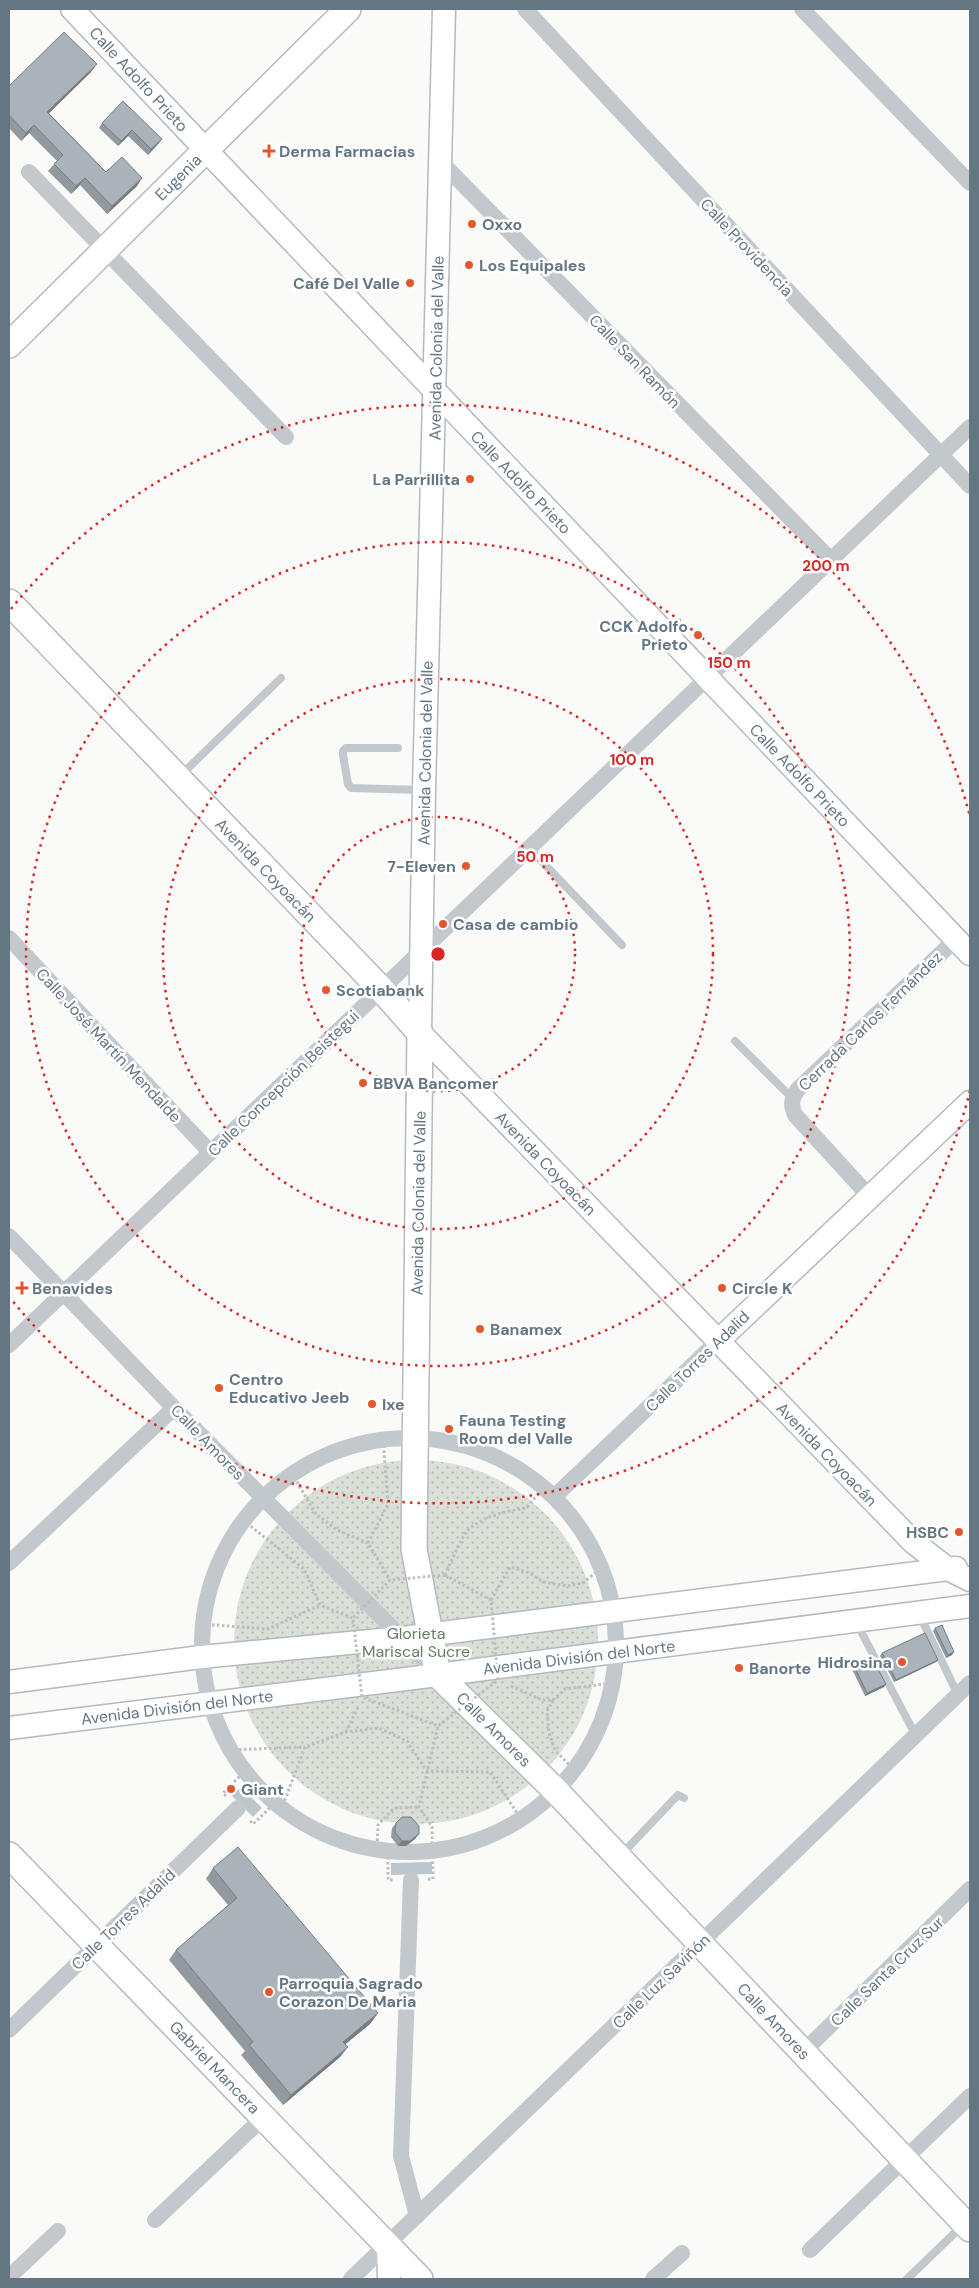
<svg xmlns="http://www.w3.org/2000/svg" width="979" height="2288" viewBox="0 0 979 2288" font-family="'DM Sans',sans-serif">
	<defs>
		<pattern id="grass-dots" width="8" height="8" patternUnits="userSpaceOnUse" patternTransform="scale(1.25)"><rect width="8" height="8" fill="#dadfd7"/><path d="M2 2h.1M6 6h.1" fill="none" stroke="#b4b9b4" stroke-width="1.8" stroke-linecap="round"/></pattern>
	</defs>
	<rect width="100%" height="100%" fill="#fafaf8"/>
	<circle fill="url(#grass-dots)" cx="416" cy="1642" r="182"/>
	<g fill="#bbc7cb">
		<polygon points="241,1787 262,1808 253,1817 232,1796"/>
		<polygon points="432,1862 432,1874 391,1875 391,1863"/>
	</g>
	<g fill="none" stroke-linecap="round" stroke-linejoin="round">
		<defs>
			<g id="secondary">
				<polyline points="72,9 970,954"/>
				<polyline points="444,9 424,790 420,1033 913,1542 948,1569 970,1580"/>
				<polyline points="718,1341 970,1102"/>
				<polyline points="9,1682 201,1657 402,1638 956,1568"/>
				<polyline points="9,1728 438,1675 970,1606"/>
				<polyline points="388,2244 389,2279"/>
			</g>
			<g id="primary">
				<polyline points="9,345 348,9"/>
				<polyline points="9,602 381,989 420,1033 414,1549 438,1675 556,1791 970,2229"/>
				<polyline points="9,1855 420,2279"/>
			</g>
		</defs>
		<use href="#secondary" stroke="#b3babf" stroke-width="25"/>
		<use href="#primary" stroke="#b5babe" stroke-width="28"/>
		<g stroke="#bbbfc2" stroke-width="3" stroke-dasharray="2.5 2.5" stroke-linecap="butt">
			<polyline points="292,1473 315,1513 337,1530 368,1543 390,1580"/>
			<polyline points="243,1520 304,1569 320,1605 353,1618"/>
			<polyline points="368,1543 388,1504 383,1438"/>
			<path d="M445 1575C450 1564 461 1538 468 1530 483 1516 507 1511 526 1508L539 1493"/>
			<polyline points="491,1600 510,1567 530,1573 543,1582 567,1586 583,1583 602,1567"/>
			<polyline points="202,1624 268,1629 320,1605"/>
			<polyline points="511,1686 542,1700 553,1700 565,1689 613,1683"/>
			<polyline points="553,1700 547,1711 549,1733 555,1750 574,1770"/>
			<polyline points="346,1732 359,1705"/>
			<polyline points="229,1750 305,1747"/>
			<polyline points="426,1771 490,1772 521,1819"/>
			<polyline points="226,1796 223,1793 245,1771"/>
			<polyline points="281,1810 305,1747 346,1732 379,1728 407,1741 426,1770"/>
			<polyline points="250,1821 253,1824 274,1804"/>
			<polyline points="377,1851 378,1825 394,1808 419,1807"/>
			<polyline points="388,1852 388,1880 394,1880"/>
			<polyline points="428,1879 433,1879 432,1827 419,1807 438,1726"/>
		</g>
		<g stroke="#c3c8cc" stroke-width="8">
			<polyline points="398,748 346,748 343,751 343,755 348,784 351,788 422,790"/>
			<polyline points="181,775 281,678"/>
			<polyline points="529,848 622,945"/>
			<polyline points="735,1041 792,1098"/>
			<polyline points="919,1614 958,1695"/>
			<polyline points="856,1622 916,1736"/>
			<polyline points="620,1856 678,1795 684,1798"/>
			<polyline points="907,2279 963,2225"/>
		</g>
		<g stroke="#c3c8cc" stroke-width="16">
			<polyline points="525,9 970,486"/>
			<polyline points="802,9 970,183"/>
			<polyline points="440,161 831,560"/>
			<polyline points="29,172 286,437"/>
			<polyline points="9,938 210,1152"/>
			<path d="M870 1197 795 1115C790 1104 792 1098 798 1089L956 939"/>
			<polyline points="9,1236 174,1408 438,1674"/>
			<polyline points="9,1345 970,427"/>
			<circle cx="409" cy="1645" r="207"/>
			<polyline points="555,1496 718,1341"/>
			<polyline points="9,1563 174,1408"/>
			<polyline points="411,1880 401,2156 417,2216"/>
			<polyline points="9,2030 238,1808"/>
			<polyline points="803,2052 970,1889"/>
			<polyline points="155,2220 264,2117"/>
			<polyline points="810,2250 970,2096"/>
			<polyline points="9,2277 58,2231"/>
			<polyline points="351,2279 970,1683"/>
			<polyline points="653,2279 682,2253"/>
		</g>
		<use href="#secondary" stroke="#fff" stroke-width="22"/>
		<use href="#primary" stroke="#fff" stroke-width="25"/>
		<polygon stroke="#bbbfc2" stroke-width="3" stroke-dasharray="2.5 2.5" stroke-linecap="butt" points="445,1575 491,1600 498,1680 438,1726 362,1697 353,1618 390,1580"/>
	</g>
	<g fill="#929a9f">
		<polygon points="91,72 49,113 106,172 137,186 107,214 80,185 71,194 48,171 57,161 29,133 21,141 9,128 9,86"/>
		<polygon points="102,123 162,139 158,144 148,155 128,136 118,146 99,128"/>
		<polygon points="935,1628 952,1655 946,1658 933,1631"/>
		<polygon points="882,1653 938,1660 936,1662 894,1682 880,1656"/>
		<polygon points="854,1666 884,1687 865,1696 852,1669"/>
		<polygon points="396,1823 415,1839 406,1846 398,1846 391,1837 392,1828"/>
		<polygon points="213,1868 378,2013 370,2024 345,2044 340,2057 283,2105 241,2055 245,2051 169,1960 176,1950 228,1905 206,1879"/>
	</g>
	<g fill="#777d82">
		<polygon points="97,64 91,72 42,120 47,112"/>
		<polygon points="34,125 29,133 21,141 26,133"/>
		<polygon points="132,130 128,136 118,146 121,141"/>
		<polygon points="162,139 158,144 148,155 151,149"/>
		<polygon points="85,178 80,185 71,194 76,186"/>
		<polygon points="142,178 137,186 107,214 112,206"/>
		<polygon points="954,1652 952,1655 946,1658 948,1655"/>
		<polygon points="938,1660 936,1662 894,1682 896,1680"/>
		<polygon points="886,1684 884,1687 865,1696 867,1693"/>
		<polygon points="419,1834 415,1839 406,1846 398,1846 402,1841"/>
		<polygon points="378,2013 370,2024 336,2052 343,2042"/>
		<polygon points="348,2047 340,2057 283,2105 291,2095"/>
	</g>
	<g fill="#aab3b9" stroke="#777d82">
		<polygon points="64,32 97,64 47,112 106,172 122,157 142,178 112,206 85,178 76,186 54,164 63,155 34,125 26,133 9,115 9,86"/>
		<polygon points="123,101 162,139 151,149 132,130 121,141 102,123"/>
		<polygon points="942,1625 954,1652 948,1655 935,1628"/>
		<polygon points="925,1633 938,1660 896,1680 882,1653"/>
		<polygon points="872,1658 886,1684 867,1693 854,1666"/>
		<polygon points="402,1817 411,1817 419,1826 419,1834 410,1841 402,1841 395,1832 396,1823"/>
		<polygon points="238,1847 378,2013 343,2042 348,2047 291,2095 249,2045 253,2042 176,1950 237,1898 213,1868"/>
	</g>
	<g fill="none" stroke="#d62828" stroke-width="2.5" stroke-dasharray="2.5 5">
		<circle cx="438" cy="954" r="137"/>
		<circle cx="438" cy="954" r="275"/>
		<circle cx="438" cy="954" r="412"/>
		<path d="M970 1091A549 549 0 0 1 11 1299M11 609A549 549 0 0 1 970 817"/>
	</g>
	<g fill="#e4572e" stroke="#fff" stroke-width="2">
		<path d="M266.5 143.5h5v5h5v5h-5v5h-5v-5h-5v-5h5z"/>
		<circle cx="472" cy="224" r="5"/>
		<circle cx="469" cy="265" r="5"/>
		<circle cx="410" cy="283" r="5"/>
		<circle cx="470" cy="479" r="5"/>
		<circle cx="698" cy="635" r="5"/>
		<circle cx="466" cy="866" r="5"/>
		<circle cx="443" cy="924" r="5"/>
		<circle cx="326" cy="990" r="5"/>
		<circle cx="363" cy="1083" r="5"/>
		<path d="M19.5 1280.5h5v5h5v5h-5v5h-5v-5h-5v-5h5z"/>
		<circle cx="722" cy="1288" r="5"/>
		<circle cx="480" cy="1329" r="5"/>
		<circle cx="219" cy="1388" r="5"/>
		<circle cx="372" cy="1404" r="5"/>
		<circle cx="449" cy="1429" r="5"/>
		<circle cx="959" cy="1532" r="5"/>
		<circle cx="902" cy="1662" r="5"/>
		<circle cx="739" cy="1668" r="5"/>
		<circle cx="231" cy="1789" r="5"/>
		<circle cx="269" cy="1992" r="5"/>
	</g>
	<g text-anchor="middle" stroke-width="5" stroke-linejoin="round" paint-order="stroke">
		<g font-size="16" fill="#657683" stroke="#fff">
			<text transform="translate(139 79) rotate(47)" y="6">Calle Adolfo Prieto</text>
			<text transform="translate(178 177) rotate(-45)" y="6">Eugenia</text>
			<text transform="translate(747 247) rotate(47)" y="6">Calle Providencia</text>
			<text transform="translate(436 348) rotate(-89)" y="6">Avenida Colonia del Valle</text>
			<text transform="translate(635 361) rotate(46)" y="6">Calle San Ramón</text>
			<text transform="translate(521 482) rotate(46)" y="6">Calle Adolfo Prieto</text>
			<text transform="translate(425 753) rotate(-89)" y="6">Avenida Colonia del Valle</text>
			<text transform="translate(800 775) rotate(46)" y="6">Calle Adolfo Prieto</text>
			<text transform="translate(266 870) rotate(46)" y="6">Avenida Coyoacán</text>
			<text transform="translate(870 1021) rotate(-44)" y="6">Cerrada Carlos Fernández</text>
			<text transform="translate(109 1045) rotate(47)" y="6">Calle José Martín Mendalde</text>
			<text transform="translate(283 1083) rotate(-44)" y="6">Calle Concepción Beistegui</text>
			<text transform="translate(546 1163) rotate(46)" y="6">Avenida Coyoacán</text>
			<text transform="translate(418 1203) rotate(-89)" y="6">Avenida Colonia del Valle</text>
			<text transform="translate(697 1361) rotate(-44)" y="6">Calle Torres Adalid</text>
			<text transform="translate(208 1442) rotate(46)" y="6">Calle Amores</text>
			<text transform="translate(827 1454) rotate(46)" y="6">Avenida Coyoacán</text>
			<text transform="translate(579 1657) rotate(-7)" y="6">Avenida División del Norte</text>
			<text transform="translate(177 1707) rotate(-7)" y="6">Avenida División del Norte</text>
			<text transform="translate(494 1729) rotate(45)" y="6">Calle Amores</text>
			<text transform="translate(123 1919) rotate(-44)" y="6">Calle Torres Adalid</text>
			<text transform="translate(887 1971) rotate(-44)" y="6">Calle Santa Cruz Sur</text>
			<text transform="translate(661 1981) rotate(-44)" y="6">Calle Luz Saviñón</text>
			<text transform="translate(774 2021) rotate(47)" y="6">Calle Amores</text>
			<text transform="translate(215 2067) rotate(46)" y="6">Gabriel Mancera</text>
		</g>
		<g font-size="16" font-weight="bold" fill="#657683" stroke="#fff" text-anchor="start">
			<text x="279" y="157">Derma Farmacias</text>
			<text x="482" y="230">Oxxo</text>
			<text x="479" y="271">Los Equipales</text>
			<text x="400" y="289" text-anchor="end">Café Del Valle</text>
			<text x="460" y="485" text-anchor="end">La Parrillita</text>
			<text x="688" y="632" text-anchor="end">CCK Adolfo<tspan x="688" dy="18">Prieto</tspan></text>
			<text x="456" y="872" text-anchor="end">7-Eleven</text>
			<text x="453" y="930">Casa de cambio</text>
			<text x="336" y="996">Scotiabank</text>
			<text x="373" y="1089">BBVA Bancomer</text>
			<text x="32" y="1294">Benavides</text>
			<text x="732" y="1294">Circle K</text>
			<text x="490" y="1335">Banamex</text>
			<text x="229" y="1385">Centro<tspan x="229" dy="18">Educativo Jeeb</tspan></text>
			<text x="382" y="1410">Ixe</text>
			<text x="459" y="1426">Fauna Testing<tspan x="459" dy="18">Room del Valle</tspan></text>
			<text x="949" y="1538" text-anchor="end">HSBC</text>
			<text x="892" y="1668" text-anchor="end">Hidrosina</text>
			<text x="749" y="1674">Banorte</text>
			<text x="241" y="1795">Giant</text>
			<text x="279" y="1989">Parroquia Sagrado<tspan x="279" dy="18">Corazon De Maria</tspan></text>
		</g>
		<g font-size="16" fill="#687a64" stroke="#fff">
			<text x="416" y="1639">Glorieta<tspan x="416" dy="18">Mariscal Sucre</tspan></text>
		</g>
	</g>
	<circle cx="438" cy="954" r="8" fill="#d62828" stroke="#fff" stroke-width="2.5"/>
	<g font-size="15" text-anchor="middle" font-weight="bold" fill="#d62828" stroke="#fff" stroke-width="5" stroke-linejoin="round" paint-order="stroke">
		<text x="826" y="571">200 m</text>
		<text x="729" y="668">150 m</text>
		<text x="632" y="765">100 m</text>
		<text x="535" y="862">50 m</text>
	</g>
	<rect width="979" height="2288" fill="none" stroke="#657683" stroke-width="20"/>
</svg>
